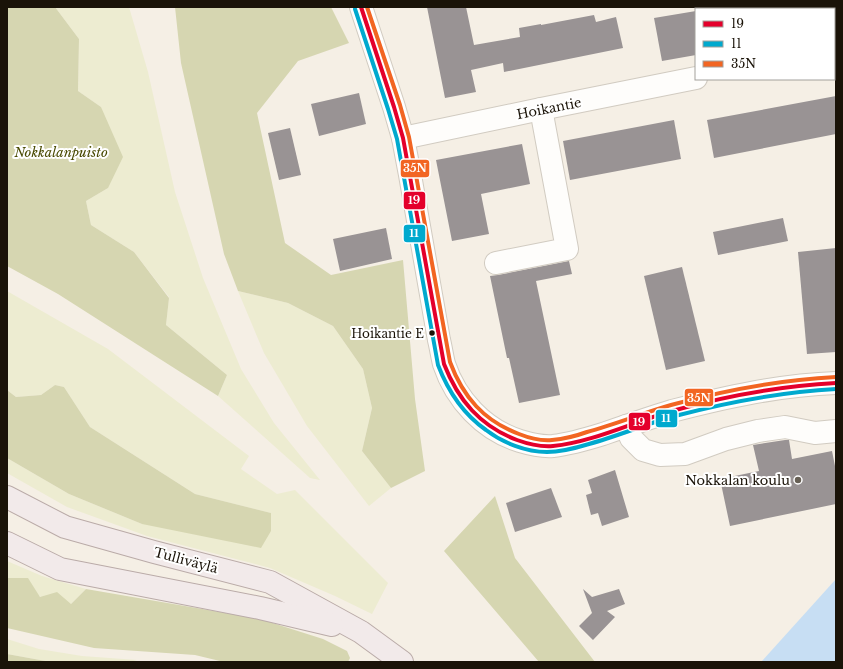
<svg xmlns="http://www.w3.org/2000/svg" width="843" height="669" viewBox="0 0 843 669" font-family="'Libre Baskerville',serif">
	<rect width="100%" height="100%" fill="#f5efe5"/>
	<g fill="#edecd1">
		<polygon points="55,7 129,7 148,72 175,192 203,278 241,369 274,423 320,480 310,478 218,396 227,375 166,325 169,297 134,252 91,225 86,201 108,188 101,107 78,91 79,39"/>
		<polygon points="7,291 108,349 249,456 241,469 277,494 295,490 388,583 372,614 335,596 270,568 147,536 67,507 7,473 7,458 69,494 142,524 271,513 195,494 90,427 64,387 55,385 41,395 16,397 7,390"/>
		<polygon points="238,291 288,303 333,326 363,369 372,408 362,451 391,488 369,506 307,426 264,353"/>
		<polygon points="7,561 42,576 86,589 71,604 41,597 7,578"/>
		<polygon points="7,639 39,649 82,656 137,660 130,662 51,662 7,654"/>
	</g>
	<g fill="#d6d6b1">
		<polygon points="7,7 55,7 79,39 78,91 101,107 123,157 108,188 86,201 91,225 134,252 169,298 166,325 227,375 218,396 58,294 7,266"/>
		<polygon points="175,7 331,7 349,43 298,61 257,113 285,243 331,275 403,260 415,399 425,471 391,488 362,451 372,408 363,369 333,326 288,303 238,291 224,254 181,63"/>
		<polygon points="55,385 64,387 90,427 195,494 271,513 271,531 261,548 142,524 69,494 7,458 7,390 16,397 41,395"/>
		<polygon points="495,496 515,558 595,662 539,662 444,551"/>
		<polygon points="7,578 28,578 40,597 57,592 71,604 86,589 260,619 323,639 347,651 350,658 348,662 224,662 195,655 94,648 7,628"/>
		<polygon points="7,654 51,662 7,662"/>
	</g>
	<polygon fill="#c7def3" points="836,579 836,662 761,662"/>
	<g fill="#999394">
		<polygon points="427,7 466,7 474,45 520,37 519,28 541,24 541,25 594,15 596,22 616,17 623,48 504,72 503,63 471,70 476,92 445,98"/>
		<polygon points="696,11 696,55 662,61 654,18"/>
		<polygon points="359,93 366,124 319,136 311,104"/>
		<polygon points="836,96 836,134 714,158 707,120"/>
		<polygon points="674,120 681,159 570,180 563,141"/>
		<polygon points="290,128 301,175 279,180 268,133"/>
		<polygon points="522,144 530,184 481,194 489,234 452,241 436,160"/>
		<polygon points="783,218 788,241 718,255 713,232"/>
		<polygon points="386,228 392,259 340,271 333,239"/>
		<polygon points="836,248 836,352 807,354 798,252"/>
		<polygon points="569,261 572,274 536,281 560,395 519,403 509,358 507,358 490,276 498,275"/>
		<polygon points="682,267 705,361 666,370 644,276"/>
		<polygon points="785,440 789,440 792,459 832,451 836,471 836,504 730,526 720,479 759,471 753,445"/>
		<polygon points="615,470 629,517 602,526 598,513 591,515 586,495 592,493 588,480"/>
		<polygon points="551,488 562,517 515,532 506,503"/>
		<polygon points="583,589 592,597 619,589 625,604 607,611 615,617 593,640 579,626 592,613"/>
	</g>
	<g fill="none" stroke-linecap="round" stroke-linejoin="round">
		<defs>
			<g id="minor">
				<path d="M361 7 394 107 403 138 410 175 439 340C441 348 442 356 444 364 456 400 484 430 520 441 530 444 542 447 553 446 570 444 587 439 603 434 626 426 649 418 672 411 726 397 780 385 836 383"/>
				<polyline points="834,51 836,50"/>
				<polyline points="403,138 541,109 696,78"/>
				<polyline points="496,263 567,249 541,109"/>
				<polyline points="626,426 631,438 643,450 660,455 685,454 726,439 758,431 785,427 815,433 836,431"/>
			</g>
			<g id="major">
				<polyline points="7,497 65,527 154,552 270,582 361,632 402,662"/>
				<polyline points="7,543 60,569 260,608 332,625"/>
			</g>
		</defs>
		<use href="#minor" stroke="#d1cbc1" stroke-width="24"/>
		<use href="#major" stroke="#baaba8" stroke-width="24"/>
		<use href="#minor" stroke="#fefdfb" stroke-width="22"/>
		<use href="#major" stroke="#f2eaea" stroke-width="22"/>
		<defs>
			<path id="bus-1" d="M361 7 394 107 403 138 444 364C458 400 480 426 517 440 528 444 541 447 553 446 593 442 633 422 672 411 725 396 781 386 836 383"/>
			<path id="bus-2" d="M355 9 388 109 397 139 438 365C448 391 463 414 486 430 503 443 526 452 547 452 561 452 576 448 589 444 618 436 646 424 675 416 728 402 781 392 836 389"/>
			<path id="bus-3" d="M367 7 400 105 409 137 450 362C463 397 484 421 519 434 529 438 541 441 552 440 564 439 576 436 587 432 616 424 643 413 671 405 725 390 780 380 836 377"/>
		</defs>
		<use href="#bus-1" stroke="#fff" stroke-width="7"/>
		<use href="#bus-2" stroke="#fff" stroke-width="7"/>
		<use href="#bus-3" stroke="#fff" stroke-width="7"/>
		<use href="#bus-1" stroke="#e4002b" stroke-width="4"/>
		<use href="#bus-2" stroke="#00a9ce" stroke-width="4"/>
		<use href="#bus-3" stroke="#f26522" stroke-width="4"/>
	</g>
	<circle fill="#1a1308" stroke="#fff" stroke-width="1.5" cx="432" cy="333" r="3.5"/>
	<circle fill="#676055" stroke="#fff" stroke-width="1.5" cx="798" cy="480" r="4"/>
	<g text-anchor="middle" stroke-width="4" stroke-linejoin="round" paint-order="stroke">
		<g font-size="12" fill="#1a1308" stroke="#fff" text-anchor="end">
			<text x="424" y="338">Hoikantie E</text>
		</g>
		<g font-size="13" fill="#1a1308" stroke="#fff">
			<text transform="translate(549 108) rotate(-11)" y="5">Hoikantie</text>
			<text transform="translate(186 560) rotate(15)" y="5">Tulliväylä</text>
		</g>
		<g font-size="13" font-style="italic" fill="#494a02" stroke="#fff">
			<text x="61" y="157">Nokkalanpuisto</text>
		</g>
		<g font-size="13" fill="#1a1308" stroke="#fff" text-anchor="end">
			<text x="790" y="485">Nokkalan koulu</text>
		</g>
	</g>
	<g stroke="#fff" stroke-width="1.5">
		<rect x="400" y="159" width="30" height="19" rx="4" fill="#f26522"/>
		<rect x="403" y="191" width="23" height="19" rx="4" fill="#e4002b"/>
		<rect x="403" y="224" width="23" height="19" rx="4" fill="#00a9ce"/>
		<rect x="684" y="388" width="30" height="19" rx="4" fill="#f26522"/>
		<rect x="655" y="409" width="23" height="19" rx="4" fill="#00a9ce"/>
		<rect x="628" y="412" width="23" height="19" rx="4" fill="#e4002b"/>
	</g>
	<g font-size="11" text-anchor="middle" font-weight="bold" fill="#fff">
		<text x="415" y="172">35N</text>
		<text x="414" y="204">19</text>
		<text x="414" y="237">11</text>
		<text x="699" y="402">35N</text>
		<text x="666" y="422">11</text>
		<text x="639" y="426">19</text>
	</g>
	<rect width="843" height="669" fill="none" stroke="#1a1308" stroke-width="16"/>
	<rect x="695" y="8" width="140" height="72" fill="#ffffff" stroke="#a3a19c"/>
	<rect x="703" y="21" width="20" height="6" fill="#e4002b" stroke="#a3a19c"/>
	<text x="731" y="28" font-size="12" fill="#1a1308">19</text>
	<rect x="703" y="41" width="20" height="6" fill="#00a9ce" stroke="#a3a19c"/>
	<text x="731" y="48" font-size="12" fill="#1a1308">11</text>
	<rect x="703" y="61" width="20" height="6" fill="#f26522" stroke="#a3a19c"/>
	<text x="731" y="68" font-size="12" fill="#1a1308">35N</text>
</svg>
